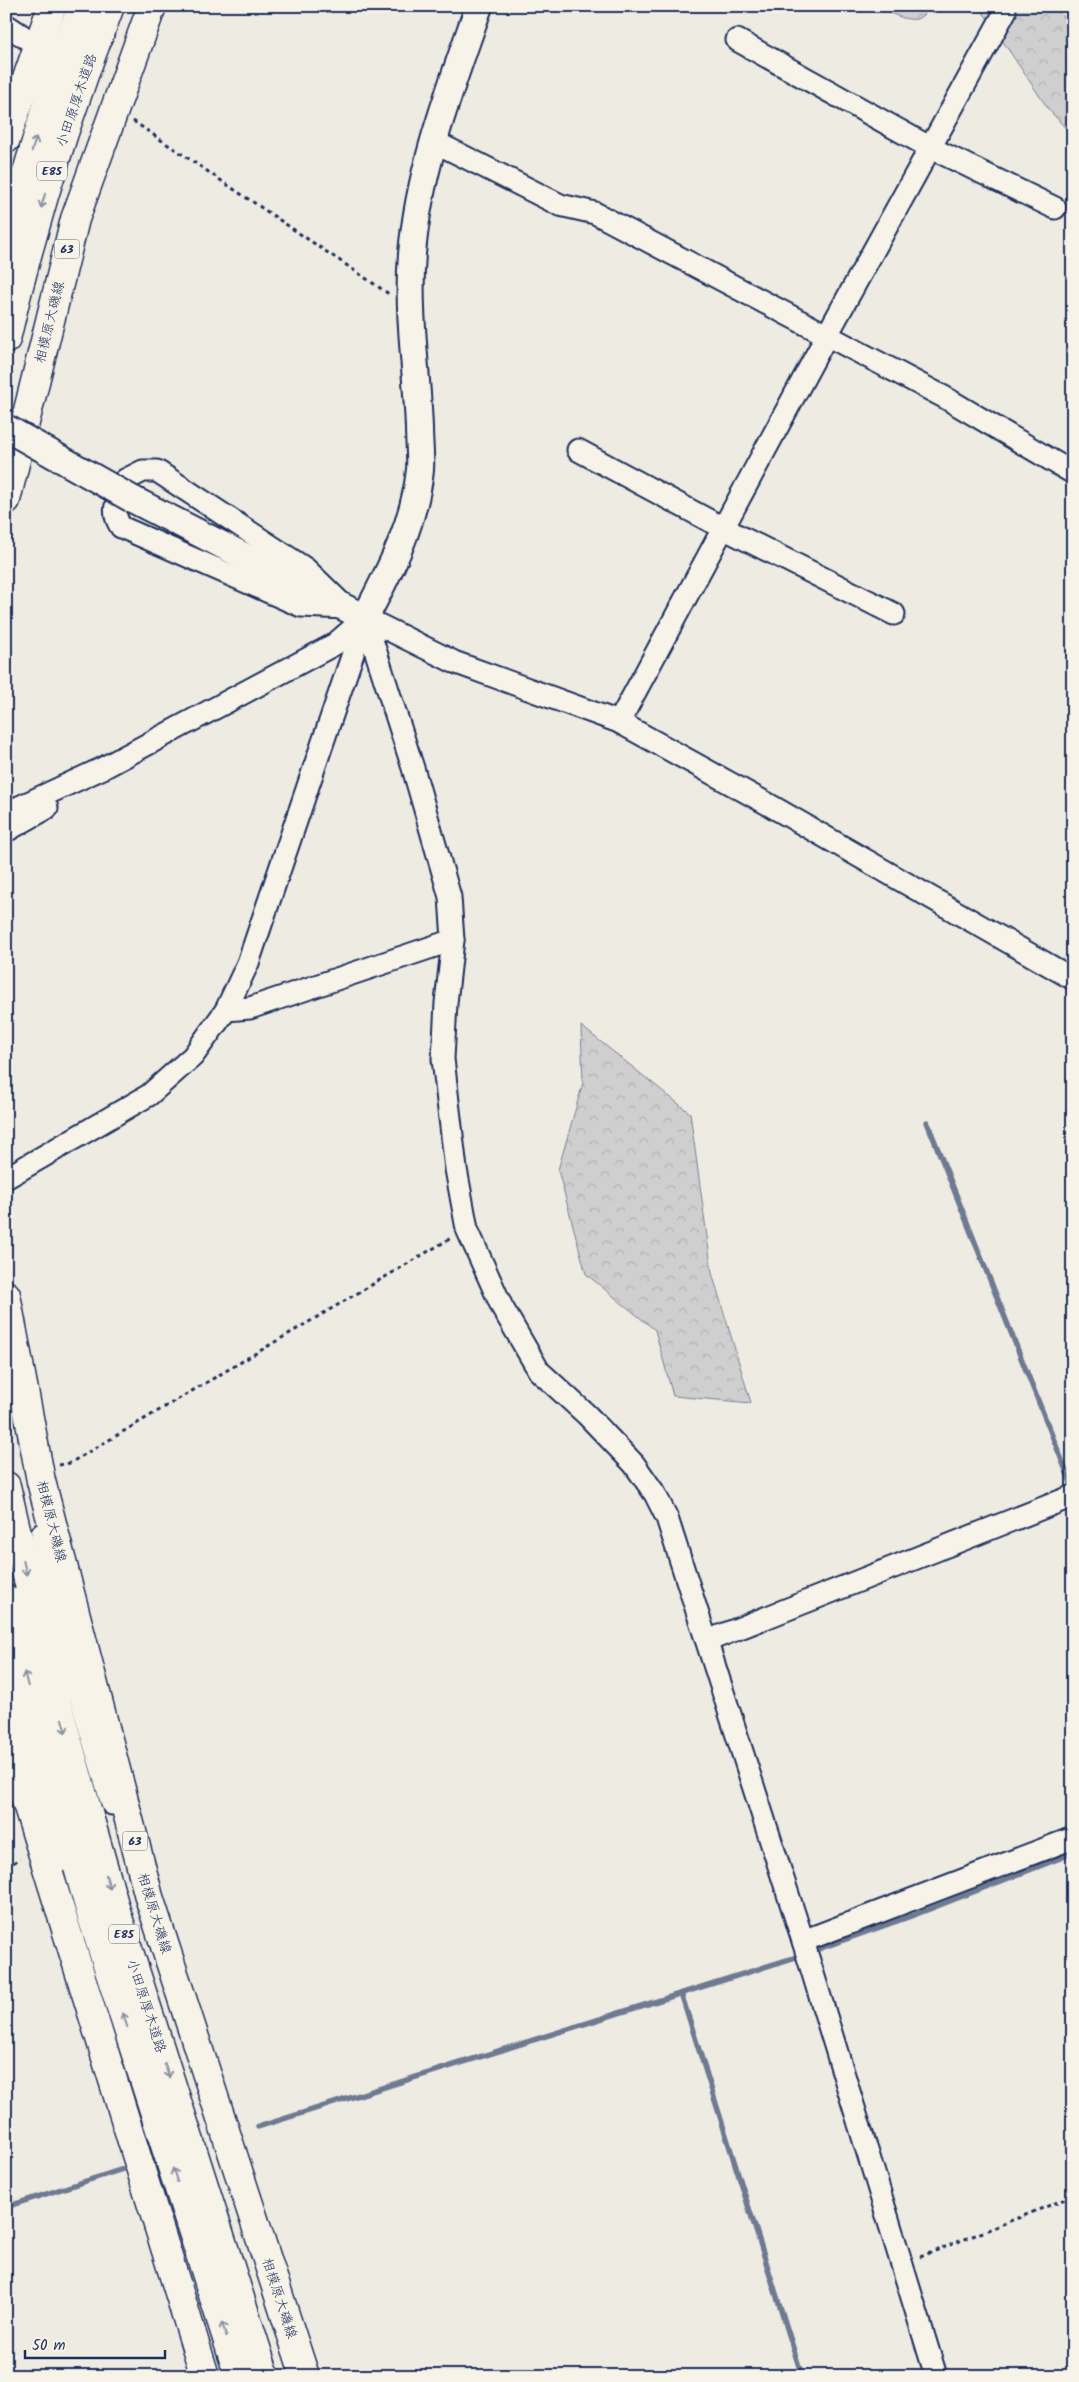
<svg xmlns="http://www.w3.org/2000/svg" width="1079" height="2382" viewBox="0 0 1079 2382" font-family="Kalam,'Klee One',sans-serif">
	<defs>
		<pattern id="forest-crowns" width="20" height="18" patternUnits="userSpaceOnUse" patternTransform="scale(1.25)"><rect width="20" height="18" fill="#cfcfcf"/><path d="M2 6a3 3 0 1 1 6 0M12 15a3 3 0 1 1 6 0" fill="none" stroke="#b1b2b4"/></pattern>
	</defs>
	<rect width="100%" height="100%" fill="#eeebe2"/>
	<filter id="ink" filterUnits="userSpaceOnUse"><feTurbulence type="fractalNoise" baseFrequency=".02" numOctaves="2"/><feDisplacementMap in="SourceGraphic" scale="10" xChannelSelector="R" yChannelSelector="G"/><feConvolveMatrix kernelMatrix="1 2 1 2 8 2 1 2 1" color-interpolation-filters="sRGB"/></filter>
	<g filter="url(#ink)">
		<g fill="url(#forest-crowns)" stroke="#757f96">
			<path d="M880 6H932C928 10 924 15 919 18 910 23 887 13 880 6Z"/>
			<polygon points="979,6 1054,6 1073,30 1073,136 1049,110"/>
			<polygon points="581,1026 690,1113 712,1273 751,1403 673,1396 655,1330 586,1274 558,1170 583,1083"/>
		</g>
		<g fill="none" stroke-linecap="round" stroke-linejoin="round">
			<g stroke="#6e7992" stroke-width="5.5">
				<polyline points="927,1122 1073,1488"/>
				<polyline points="681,1993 802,2376"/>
				<polyline points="258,2127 793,1958 914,1915 1073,1853"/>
				<polyline points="6,2207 123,2169"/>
			</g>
			<defs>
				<g id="minor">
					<polyline points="6,25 38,46"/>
					<polyline points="737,40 929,147 1055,208"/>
					<polyline points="433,141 560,205 595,213 944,397 1073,473"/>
					<polyline points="578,450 723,528 894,614"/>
					<path d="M143 471H157L306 569 346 608 301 606 121 527C109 510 119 498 125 480Z"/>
					<polyline points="365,618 413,768 450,897 453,940 446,1003 443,1059 456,1169 467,1229 502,1307 539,1371 587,1415 634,1464 655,1494 667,1518 803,1941 936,2376"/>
					<polyline points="365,618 454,662 619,722 766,803 1073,979"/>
					<polyline points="619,722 827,335 1005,12"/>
					<polyline points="6,813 103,768 335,644 365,618"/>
					<polyline points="6,831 47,808"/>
					<polyline points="226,1010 250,1008 453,940"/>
					<polyline points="6,1178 149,1095 193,1056 226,1010 248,963 365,618"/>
					<polyline points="42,1534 68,1656 112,1804"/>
					<polyline points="707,1641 1073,1496"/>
					<polyline points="6,1674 51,1835 56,1864"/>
					<polyline points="803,1941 1073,1838"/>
				</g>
				<path id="tertiary" d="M132 499 365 618C390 570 414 525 420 470 421 457 419 442 419 428 417 371 407 312 412 254 419 168 451 87 479 6"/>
				<g id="primary">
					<polyline points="6,139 52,6"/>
					<polyline points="6,500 75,219 152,6"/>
					<polyline points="6,1295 41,1481 149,1897 305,2376"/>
					<polyline points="6,1736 205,2376"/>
				</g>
				<g id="motorway">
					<polyline points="6,242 56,75 82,6"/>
					<path d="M6 339C32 226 67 115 110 6"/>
					<polyline points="6,1486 57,1704 116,1911 265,2376"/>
					<polyline points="6,1599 35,1716 92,1917 239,2376"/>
				</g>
			</defs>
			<use href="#minor" stroke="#1b2f5e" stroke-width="25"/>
			<use href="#tertiary" stroke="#1b2f5e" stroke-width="30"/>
			<use href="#primary" stroke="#1b2f5e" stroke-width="31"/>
			<use href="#motorway" stroke="#1b2f5e" stroke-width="31"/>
			<g stroke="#1b2f5e" stroke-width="3" stroke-dasharray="4 4" stroke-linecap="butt">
				<polyline points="133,121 389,294"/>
				<polyline points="59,1465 70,1463 451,1238"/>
				<polyline points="6,1867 20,1859"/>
				<polyline points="920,2257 1073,2196"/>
			</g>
			<use href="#minor" stroke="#f7f3e8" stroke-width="21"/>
			<use href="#tertiary" stroke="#f7f3e8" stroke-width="26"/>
			<use href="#primary" stroke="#f7f3e8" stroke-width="28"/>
			<use href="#motorway" stroke="#f7f3e8" stroke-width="28"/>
			<defs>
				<polyline id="tertiary-bridge" points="6,428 132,499"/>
			</defs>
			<use href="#tertiary-bridge" stroke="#1b2f5e" stroke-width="30" stroke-linecap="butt"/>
			<use href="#tertiary-bridge" stroke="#f7f3e8" stroke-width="26"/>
		</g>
		<defs><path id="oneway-shaft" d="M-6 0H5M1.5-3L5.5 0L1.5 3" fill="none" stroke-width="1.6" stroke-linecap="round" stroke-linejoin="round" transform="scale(1.25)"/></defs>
		<g stroke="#8991a3">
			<use href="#oneway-shaft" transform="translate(34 144) rotate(-73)"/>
			<use href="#oneway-shaft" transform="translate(43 201) rotate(106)"/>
			<use href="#oneway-shaft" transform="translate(25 1568) rotate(77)"/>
			<use href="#oneway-shaft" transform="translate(26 1679) rotate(-104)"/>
			<use href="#oneway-shaft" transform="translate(64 1726) rotate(74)"/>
			<use href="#oneway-shaft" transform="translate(108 1882) rotate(74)"/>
			<use href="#oneway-shaft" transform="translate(125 2020) rotate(-108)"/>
			<use href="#oneway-shaft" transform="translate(167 2071) rotate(72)"/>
			<use href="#oneway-shaft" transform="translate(175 2175) rotate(-108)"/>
			<use href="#oneway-shaft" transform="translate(224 2329) rotate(-108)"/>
		</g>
	</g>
	<g text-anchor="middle" stroke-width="4.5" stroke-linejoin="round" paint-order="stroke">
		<g fill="#f7f3e8" stroke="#5d6a87" stroke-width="1">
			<rect x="37" y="161.5" width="30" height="19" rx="4"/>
			<rect x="54.5" y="239.5" width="25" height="19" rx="4"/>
			<rect x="122.5" y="1831.5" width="25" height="19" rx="4"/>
			<rect x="109" y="1924.5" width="30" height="19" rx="4"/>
		</g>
		<g font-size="12" font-weight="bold" fill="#1b2f5e">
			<text x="52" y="175">E85</text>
			<text x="67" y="253">63</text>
			<text x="135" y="1845">63</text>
			<text x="124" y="1938">E85</text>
		</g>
		<g font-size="14" fill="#1b2f5e" stroke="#f7f3e8">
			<text transform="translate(76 100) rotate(-71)" y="5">小田原厚木道路</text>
			<text transform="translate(49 322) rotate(-76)" y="5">相模原大磯線</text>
			<text transform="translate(52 1521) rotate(76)" y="5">相模原大磯線</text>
			<text transform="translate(155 1913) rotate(73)" y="5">相模原大磯線</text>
			<text transform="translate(147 2006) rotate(72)" y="5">小田原厚木道路</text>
			<text transform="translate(280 2298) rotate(72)" y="5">相模原大磯線</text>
		</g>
	</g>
	<rect width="1079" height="2382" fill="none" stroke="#f7f3e8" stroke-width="25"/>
	<rect x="12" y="12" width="1054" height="2357" fill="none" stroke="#1b2f5e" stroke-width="2" filter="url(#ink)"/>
	<path d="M25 2350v8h140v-8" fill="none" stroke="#1b2f5e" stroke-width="2.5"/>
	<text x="32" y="2350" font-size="15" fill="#1b2f5e" stroke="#f7f3e8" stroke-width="4" paint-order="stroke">50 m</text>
</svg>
